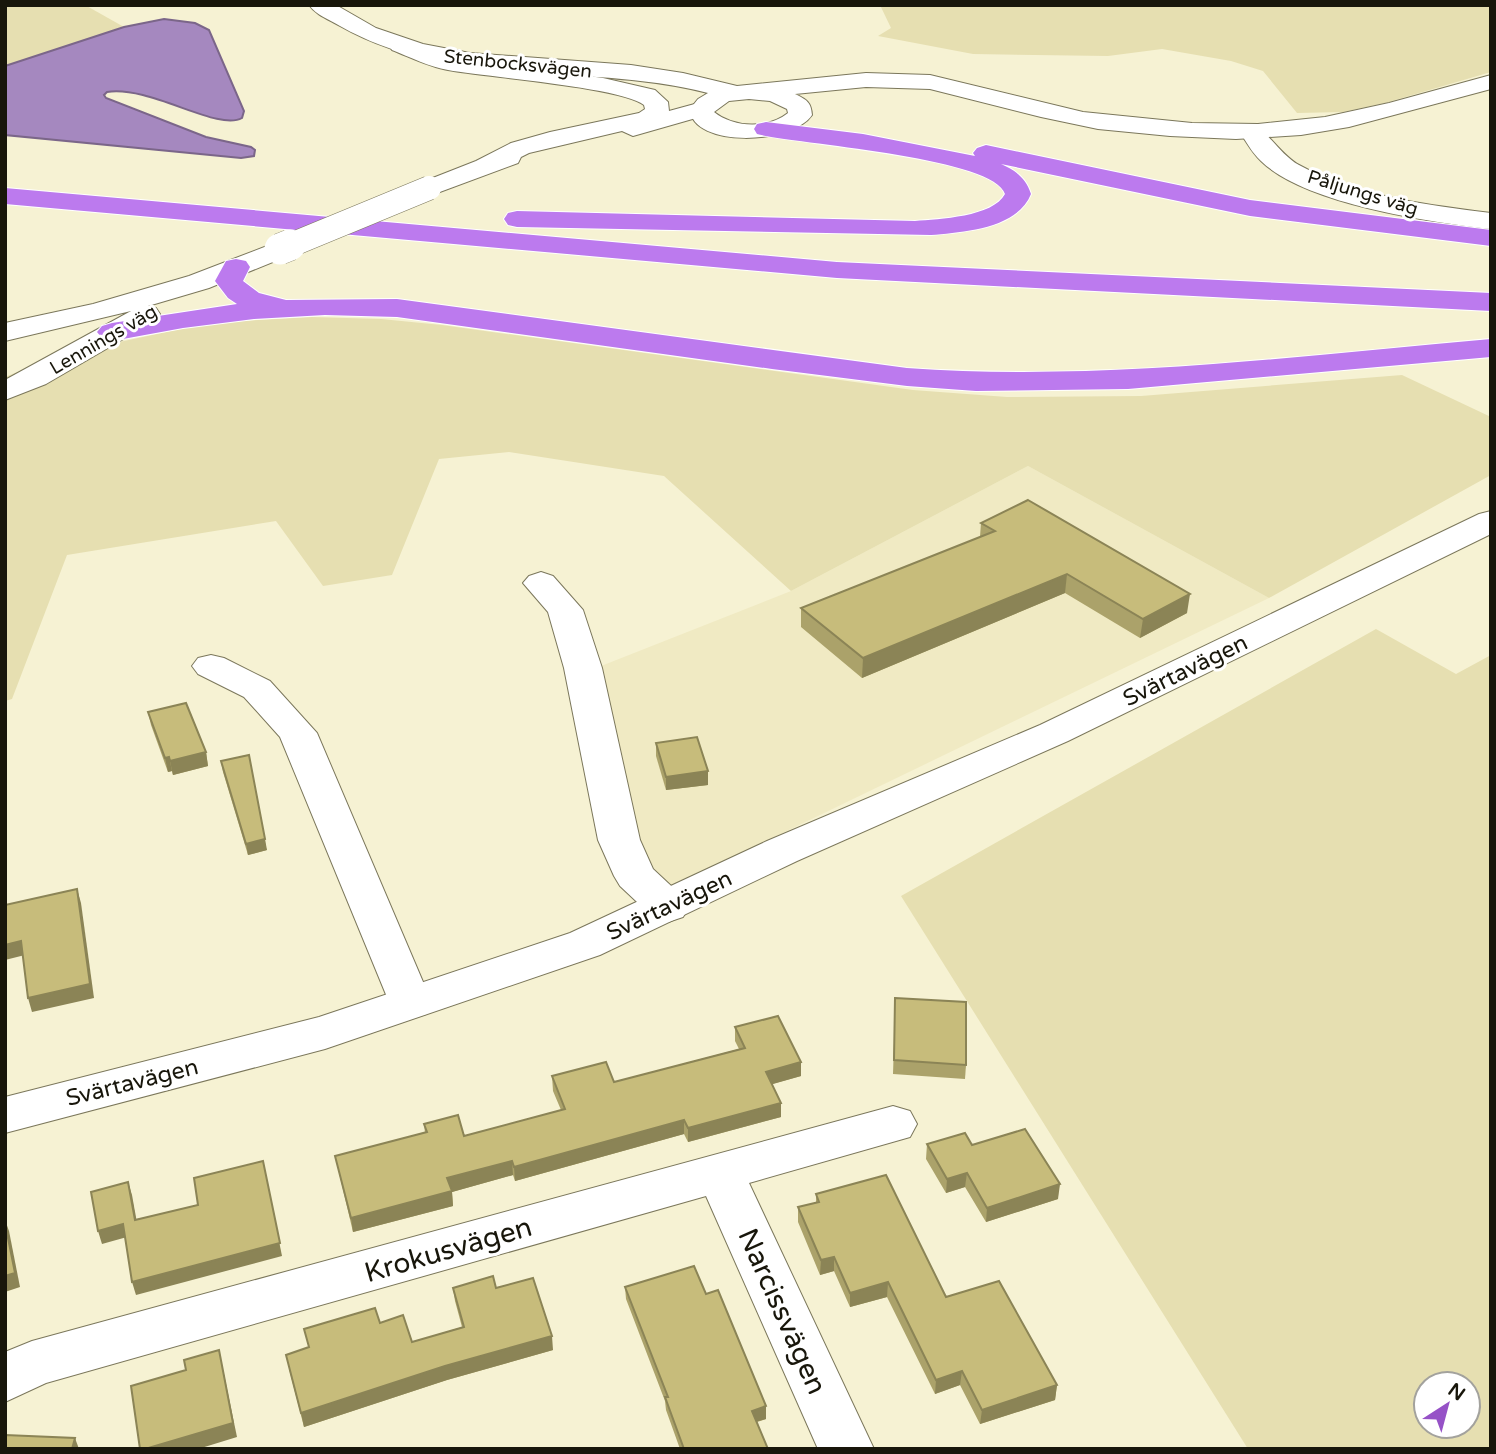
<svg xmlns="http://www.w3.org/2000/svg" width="1496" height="1454" viewBox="0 0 1496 1454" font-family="'Varela Round',sans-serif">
	<rect width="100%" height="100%" fill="#f6f2d3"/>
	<polygon fill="#f0eac3" points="1028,466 1269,598 667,889 631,842 596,668 791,591"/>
	<g fill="#e6dfb1" fill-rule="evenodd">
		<polygon points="5,5 85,5 124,27 5,66"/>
		<polygon points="880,5 1491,5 1491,72 1385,103 1343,112 1297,113 1263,71 1231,61 1162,49 1108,56 973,54 878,36 891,28"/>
		<polygon points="312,317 381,319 442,325 913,390 1007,397 1141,396 1402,375 1491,417 1491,475 1269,598 1028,466 791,591 664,476 509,452 439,459 392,575 323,586 276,521 67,555 12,699 5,701 5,377 59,355 208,323"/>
		<path d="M1376 629 1456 674 1491 655V1449H1248L901 896ZM1468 1384V1426H1426V1384Z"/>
	</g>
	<path fill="#a588bf" stroke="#7b6689" stroke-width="2" d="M164 19 195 23 209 30 244 111 242 118C218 132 150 85 107 92L104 95 106 98 206 137 251 147 255 150 254 156 241 158 5 135V66L124 27Z"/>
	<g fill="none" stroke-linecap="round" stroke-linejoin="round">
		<defs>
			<g id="minor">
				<path d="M1251 124C1265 127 1280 155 1299 165 1355 196 1427 205 1491 213V229C1430 222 1305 204 1261 161 1252 153 1246 141 1239 131L1242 126Z"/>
				<polygon points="541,572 553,576 583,610 602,668 640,840 653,869 683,897 689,907 683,917 668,922 653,917 620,886 614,876 598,840 564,668 548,612 523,583 529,576"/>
				<polygon points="211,655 224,658 270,681 317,733 432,1003 426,1014 410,1019 394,1014 280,737 244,697 198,674 192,666 198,658"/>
				<polygon points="893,1106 910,1111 917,1124 910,1137 749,1183 874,1449 818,1449 706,1196 46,1383 5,1402 5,1352 32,1341"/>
			</g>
			<path id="tertiary" d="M309 5H336L376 28 423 44 470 53 631 65 683 73 737 86 866 73 930 75 1083 112 1192 123 1258 124 1325 117 1389 103 1491 75V89L1349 127 1301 135 1236 139 1170 136 1098 129 1041 117 930 89 866 87 795 94C807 100 811 102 812 115 792 145 692 148 690 109L698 99 708 93C588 62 452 90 340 26 330 20 316 15 309 5ZM749 99 770 101 787 109 788 113C768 129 734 128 714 112L729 101Z"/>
			<g id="secondary">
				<path d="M400 38 451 57 603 78 655 90 668 102 669 111 702 102 710 104 714 109 710 114 633 136 622 131 529 153 521 157 518 163 429 196 420 193 416 188 420 183 476 161 511 143 550 132 639 113 645 109 644 105C622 87 485 77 448 70 429 67 410 57 392 50L389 45 392 40Z"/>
				<polygon points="280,241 290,243 294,249 290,255 209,288 148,306 156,308 160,314 156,320 46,384 5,400 5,380 131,311 5,341 5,323 93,304 189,276"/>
				<polygon points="1491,511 1491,534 1068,741 797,861 600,955 325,1049 5,1133 5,1097 319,1017 570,933 767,841 1040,725 1479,514"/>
			</g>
			<g id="motorway">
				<path d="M766 122 863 134 975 156 973 153 977 148 986 145 1250 200 1491 230V246L1250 216 1001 164C1015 170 1026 178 1031 194 1017 229 963 232 931 235L517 227 508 225 504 219 508 213 517 211 915 221C939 219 993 217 1005 194 995 157 796 144 757 134L754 129 757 124Z"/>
				<polygon points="5,188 837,262 1491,293 1491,311 837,278 5,204"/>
				<path d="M236 259 246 261 250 267 243 281 259 293 286 300 397 299 907 368C1102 382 1297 356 1491 339V357L1128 389 976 391 907 386 772 369 397 317 325 315 254 319 183 328 112 341 102 338 97 332 102 326 112 323 237 304 228 298 215 281 226 261Z"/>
			</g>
		</defs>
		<use href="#minor" stroke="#7b775b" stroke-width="2"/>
		<use href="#tertiary" stroke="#7b775b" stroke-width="2"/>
		<use href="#secondary" stroke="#7b775b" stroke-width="2"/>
		<use href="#motorway" stroke="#fff" stroke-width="2"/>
		<use href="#minor" fill="#fff" fill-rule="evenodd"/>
		<use href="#tertiary" fill="#fff" fill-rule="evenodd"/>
		<use href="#secondary" fill="#fff" fill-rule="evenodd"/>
		<use href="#motorway" fill="#bc7aee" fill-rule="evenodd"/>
		<defs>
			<polyline id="secondary-bridge-far1" points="286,247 429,188"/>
			<polyline id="secondary-bridge" points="280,249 290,245"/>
		</defs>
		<use href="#secondary-bridge-far1" stroke="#7b775b" stroke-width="25" stroke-linecap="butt"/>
		<use href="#secondary-bridge" stroke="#7b775b" stroke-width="32" stroke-linecap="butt"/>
		<use href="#secondary-bridge-far1" stroke="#fff" stroke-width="24"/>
		<use href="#secondary-bridge" stroke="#fff" stroke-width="31"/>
	</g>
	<g fill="#aba26a">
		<polygon points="981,523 1187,613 1140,638 1065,593 862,678 801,627 801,608 980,537"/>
		<polygon points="148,712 206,752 208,766 173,775 172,771 168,772 151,725"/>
		<polygon points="656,743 708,771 708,785 666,790 656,756"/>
		<polygon points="221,761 267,850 248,855 223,772"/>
		<polygon points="895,1013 966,1065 965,1079 893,1074"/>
		<polygon points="735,1027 801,1062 801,1076 772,1084 781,1117 688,1142 684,1134 515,1181 513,1175 452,1192 453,1206 353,1232 335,1156 425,1133 424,1124 464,1136 561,1110 553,1091 552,1076 614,1082 739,1049 735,1041"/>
		<polygon points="927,1144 972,1145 1058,1199 986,1222 965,1187 946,1193 926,1159"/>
		<polygon points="816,1194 1057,1385 1055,1400 980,1424 960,1385 935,1394 887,1297 850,1307 834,1271 820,1275 798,1222 798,1207 816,1203"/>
		<polygon points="625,1287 706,1294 766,1419 757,1422 768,1449 680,1449 666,1410 665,1401 626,1299"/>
		<polygon points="453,1288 496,1288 553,1350 447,1380 304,1427 289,1369 309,1348 304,1329 380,1323 412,1342 462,1327 455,1301"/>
	</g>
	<g fill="#8b8456">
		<polygon points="1067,574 1065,593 862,678 863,658"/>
		<polygon points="1190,594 1187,613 1140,638 1143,619"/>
		<polygon points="206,752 208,766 173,775 170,761"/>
		<polygon points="169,757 172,771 168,772 165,758"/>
		<polygon points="708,771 708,785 666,790 666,777"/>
		<polygon points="265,839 267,850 248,855 246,844"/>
		<polygon points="77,889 81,903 94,998 32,1012 28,998"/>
		<polygon points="21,941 25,955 5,960 5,945"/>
		<polygon points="801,1062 801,1076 766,1086 766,1072"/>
		<polygon points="781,1103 781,1117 688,1142 688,1128"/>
		<polygon points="684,1120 684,1134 515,1181 514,1167"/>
		<polygon points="263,1161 282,1256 136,1295 132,1282"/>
		<polygon points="512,1161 513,1175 452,1192 453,1206 353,1232 351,1218 447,1178"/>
		<polygon points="967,1173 965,1187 946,1193 947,1179"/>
		<polygon points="128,1182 132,1195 139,1234 135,1220"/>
		<polygon points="1060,1184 1058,1199 986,1222 987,1208"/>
		<polygon points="5,1220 9,1231 20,1287 5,1292"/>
		<polygon points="123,1224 127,1237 102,1244 98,1231"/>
		<polygon points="834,1257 834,1271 820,1275 821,1260"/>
		<polygon points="888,1282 887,1297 850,1307 850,1293"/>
		<polygon points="552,1336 553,1350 447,1380 304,1427 301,1413 445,1366"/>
		<polygon points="219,1350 237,1437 198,1449 145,1449"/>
		<polygon points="962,1371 960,1385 935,1394 936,1380"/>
		<polygon points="1057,1385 1055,1400 980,1424 982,1410"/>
		<polygon points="766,1406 766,1419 752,1423 752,1411"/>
		<polygon points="75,1438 79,1449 72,1449"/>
	</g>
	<g fill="#c7bc7b" stroke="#8b8456" stroke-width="2">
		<polygon points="1028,500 1190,594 1143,619 1067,574 863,658 801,608 995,531 981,523"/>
		<polygon points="186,703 206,752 170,761 169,757 165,758 148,712"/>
		<polygon points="697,737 708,771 666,777 656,743"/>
		<polygon points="249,755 265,839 246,844 221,761"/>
		<polygon points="77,889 90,984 28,998 21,941 5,945 5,905"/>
		<polygon points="895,998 966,1002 966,1065 894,1060"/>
		<polygon points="778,1016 801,1062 766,1072 781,1103 688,1128 684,1120 514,1167 512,1161 447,1178 452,1191 351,1218 335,1156 427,1132 424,1124 458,1115 464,1136 565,1109 552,1076 606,1062 614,1082 745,1048 735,1027"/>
		<polygon points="1025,1129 1060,1184 987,1208 967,1173 947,1179 927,1144 965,1133 972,1145"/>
		<polygon points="263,1161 280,1243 132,1282 123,1224 98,1231 91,1192 128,1182 135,1220 198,1205 194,1178"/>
		<polygon points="886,1175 946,1297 999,1281 1057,1385 982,1410 962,1371 936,1380 888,1282 850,1293 834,1257 821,1260 798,1207 819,1202 816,1194"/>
		<polygon points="5,1223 15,1273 5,1276"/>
		<polygon points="694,1266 706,1294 718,1290 766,1406 752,1411 768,1449 684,1449 665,1397 668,1397 625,1287"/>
		<polygon points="493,1276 496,1288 533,1278 552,1336 445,1366 301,1413 286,1355 309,1347 304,1329 375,1308 380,1323 403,1315 412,1342 464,1327 453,1288"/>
		<polygon points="219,1350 233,1423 145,1449 140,1449 131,1386 186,1370 184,1360"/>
		<polygon points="5,1435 75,1438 72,1449 5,1449"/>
	</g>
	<g text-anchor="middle" stroke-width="6" stroke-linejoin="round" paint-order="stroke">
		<g font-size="19" fill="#18160b" stroke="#fff">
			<text transform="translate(518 63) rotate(6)" y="7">Stenbocksvägen</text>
			<text transform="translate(1363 192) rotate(17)" y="7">Påljungs väg</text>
			<text transform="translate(103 339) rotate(-30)" y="7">Lennings väg</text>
		</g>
		<g font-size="23" fill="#18160b" stroke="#fff">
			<text transform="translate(1185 670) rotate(-26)" y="8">Svärtavägen</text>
			<text transform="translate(669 905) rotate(-25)" y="8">Svärtavägen</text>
			<text transform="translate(132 1082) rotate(-14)" y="8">Svärtavägen</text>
		</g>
		<g font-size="28" fill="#18160b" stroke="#fff">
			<text transform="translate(448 1249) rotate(-16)" y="10">Krokusvägen</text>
			<text transform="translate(783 1311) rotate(66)" y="10">Narcissvägen</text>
		</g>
	</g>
	<rect width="1496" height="1454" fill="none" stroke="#18160b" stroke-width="14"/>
	<g transform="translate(1447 1405) rotate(36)"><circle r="33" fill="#ffffff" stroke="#a3a29d" stroke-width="2"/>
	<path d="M0-5L12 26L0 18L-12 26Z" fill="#9652c7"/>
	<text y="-10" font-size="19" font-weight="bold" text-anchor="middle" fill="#18160b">N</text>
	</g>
</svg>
